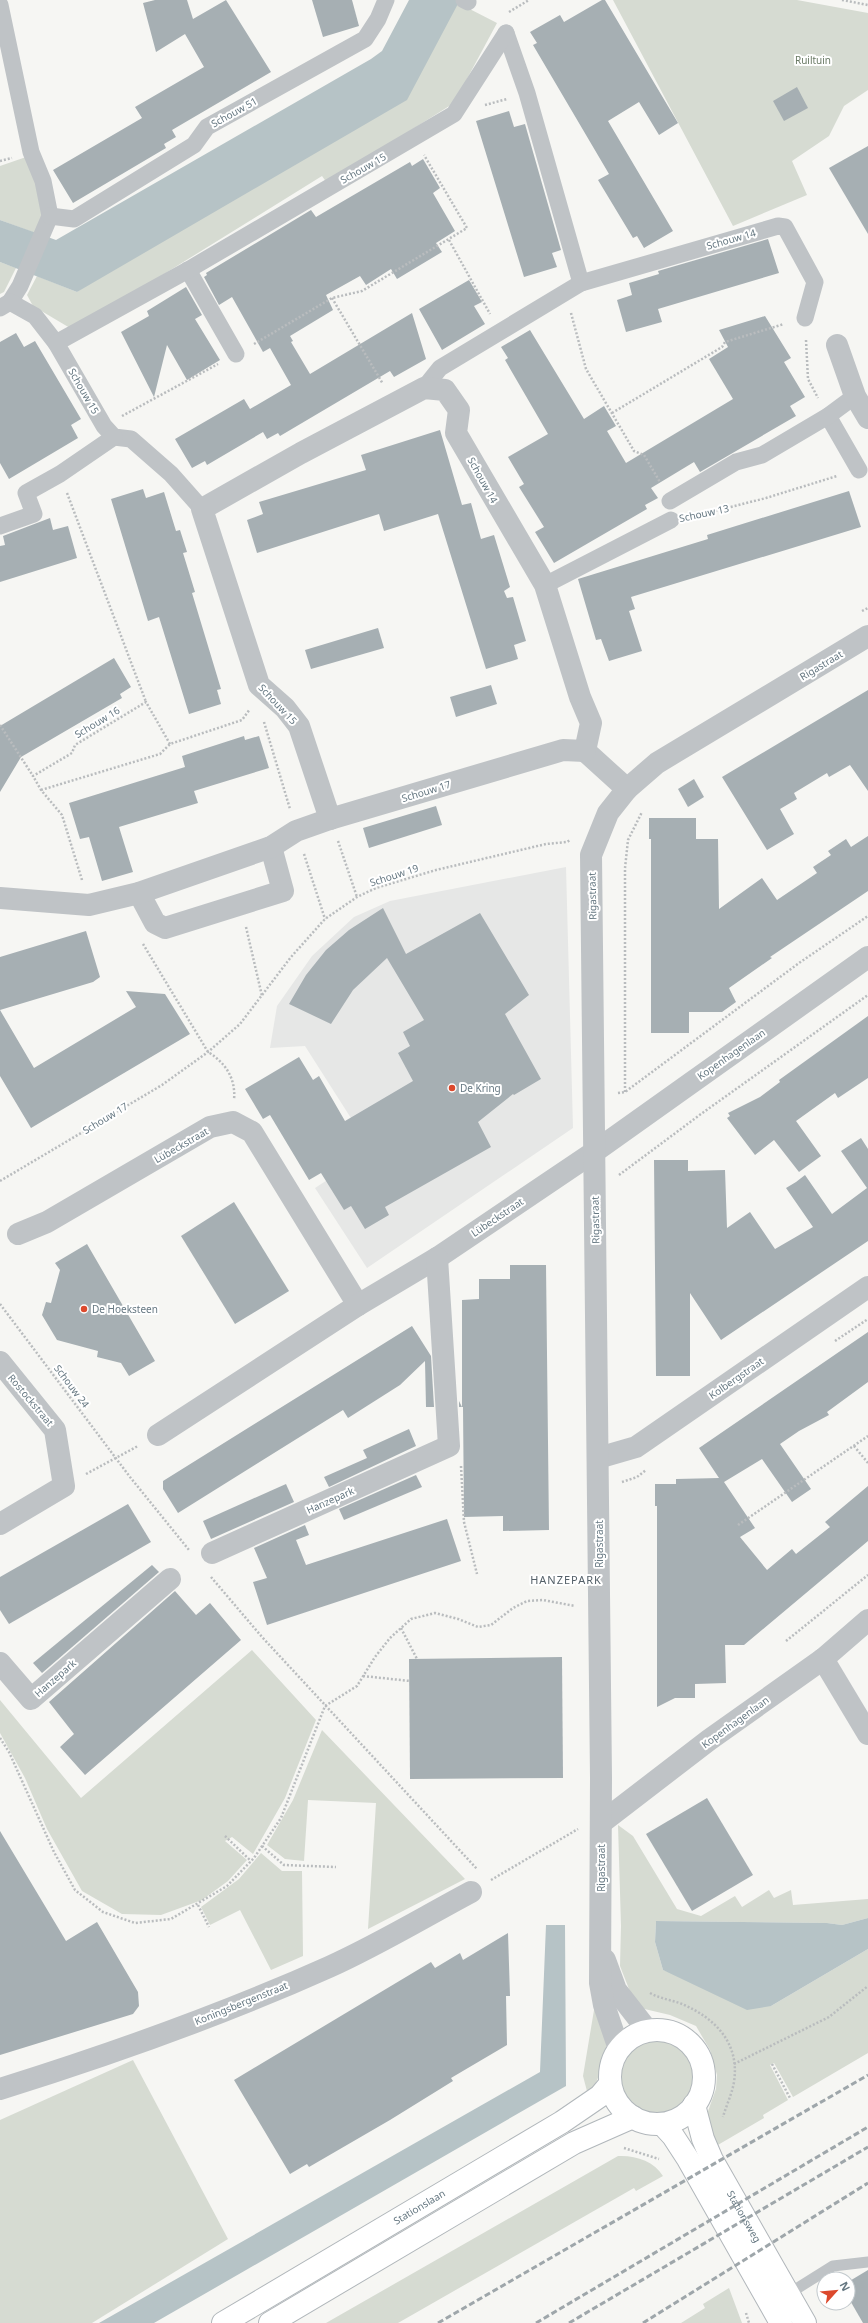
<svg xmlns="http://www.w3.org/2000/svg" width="868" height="2323" viewBox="0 0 868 2323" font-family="'Noto Sans',sans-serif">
	<rect width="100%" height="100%" fill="#f6f6f3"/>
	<polygon fill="#e6e7e6" points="566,867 573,1128 367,1268 315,1188 364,1156 363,1137 305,1046 270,1048 277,1006 312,956 354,917 390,901"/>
	<g fill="#d6dbd2">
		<polygon points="613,0 797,0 868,13 868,90 844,106 829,136 792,161 807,195 733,226"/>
		<polygon points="458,3 497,23 454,103 327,183 322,176 114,305 70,328 33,306 27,295 37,276 77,292"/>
		<polygon points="29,156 45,214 35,233 0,220 0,166"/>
		<polygon points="0,262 16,268 4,292 0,294"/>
		<polygon points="252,1650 316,1720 285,1798 253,1854 232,1837 225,1841 247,1860 228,1881 202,1900 161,1915 122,1914 82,1891 47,1829 25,1778 0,1733 0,1700 81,1798"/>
		<polygon points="322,1730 465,1879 368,1929 376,1803 308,1800 304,1861 285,1859 267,1845 293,1800"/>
		<polygon points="618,1825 633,1836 677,1909 701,1916 735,1896 742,1907 769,1890 774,1898 791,1890 793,1905 868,1899 868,1918 842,1925 827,1923 656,1921 655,1942 663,1970 771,2006 868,1949 868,2053 793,2097 774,2063 770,2065 788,2100 763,2115 764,2118 711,2149 707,2114 716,2089 717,2075 710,2050 696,2026 670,2015 636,2007 620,1966 621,1926"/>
		<polygon points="261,1853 282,1871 302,1871 303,1956 271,1970 240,1910 210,1925 201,1907 239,1879"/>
		<path d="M595 2004 609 2036C604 2055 601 2081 588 2095L583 2076Z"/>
		<circle cx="658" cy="2077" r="38"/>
		<polygon points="133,2060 228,2239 92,2323 0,2323 0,2120"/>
		<path d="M618 2156C635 2155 654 2161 663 2176L636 2191 634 2188 398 2323H326Z"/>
		<polygon points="729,2288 742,2323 681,2323 705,2308 703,2304"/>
	</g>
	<g fill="#b6c3c6">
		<polygon points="409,0 460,0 407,100 77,292 0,262 0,220 56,240 371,59 382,51"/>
		<polygon points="868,1918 868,1949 771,2006 747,2010 663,1970 655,1942 656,1921 827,1923 842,1925"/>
		<polygon points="546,1925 565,1925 566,2086 154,2323 99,2323 540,2072"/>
	</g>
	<g fill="#a6afb3">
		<polygon points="155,0 187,0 193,19 226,0 271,72 172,130 176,137 164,144 166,148 73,203 53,170 142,118 135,107 204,67 185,34 156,52 143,3"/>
		<polygon points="312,0 352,0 359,26 323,37"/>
		<polygon points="602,0 605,0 678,123 659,135 639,102 608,121 673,231 644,248 637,236 633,238 598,180 609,174 533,45 537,43 530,32 560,15 564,22"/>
		<polygon points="797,87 808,108 784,121 773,101"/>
		<polygon points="509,111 514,127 525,124 561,250 552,253 557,267 524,277 476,121"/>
		<polygon points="868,146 868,234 829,168"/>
		<polygon points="423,159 440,188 433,193 455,231 436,243 442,252 397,279 391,269 366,285 360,276 326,295 333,310 290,336 293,341 291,342 310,374 412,313 426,359 394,377 390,371 280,436 278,433 267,439 263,432 207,465 205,461 192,468 175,439 244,399 250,409 291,385 270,348 263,352 232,297 219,305 204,277 207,275 206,273 311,210 316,217 410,162 412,166"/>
		<polygon points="768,239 779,273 658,309 662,322 626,332 617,300 632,295 629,283 659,274 658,271"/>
		<polygon points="469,280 482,302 474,306 485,324 442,350 419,309"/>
		<polygon points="186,287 202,315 195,319 220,360 187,380 167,345 154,397 121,332 149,316 147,311"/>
		<polygon points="765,316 791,358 784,362 805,397 790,406 796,416 700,472 694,462 651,488 658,498 645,505 647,509 554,563 535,532 544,527 519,487 524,484 508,457 548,434 505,360 508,358 501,347 530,330 584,419 604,406 616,426 607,431 626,463 733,399 709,359 728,347 719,330"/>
		<polygon points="16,333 24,347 35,341 81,419 71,425 78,438 9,479 0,463 0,342"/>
		<polygon points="440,430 462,505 471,503 481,539 494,535 510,587 504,591 507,598 513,597 526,641 514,645 518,659 486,669 438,514 384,531 379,514 257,553 247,520 263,514 259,502 366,470 361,455"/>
		<polygon points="143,489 146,498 164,492 176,531 180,530 187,552 183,553 195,592 192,593 221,689 217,690 221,704 189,714 159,617 148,621 111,499"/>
		<polygon points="849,491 861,527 631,597 635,609 629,611 642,651 609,661 601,639 596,640 578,579 708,539 707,535"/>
		<polygon points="50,518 53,530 68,526 77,558 0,582 0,546 5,545 3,536"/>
		<polygon points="378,628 384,648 311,669 305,650"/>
		<polygon points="114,658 131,687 120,694 122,698 21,757 0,792 0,726"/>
		<polygon points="491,685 497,704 456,717 450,697"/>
		<polygon points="868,690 868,791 850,765 829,777 827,773 794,793 797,799 780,809 794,834 767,850 722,777"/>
		<polygon points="244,736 245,740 259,736 269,768 194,791 198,803 119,827 133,872 102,881 89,837 80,839 69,803 185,767 182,756"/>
		<polygon points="694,779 704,797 688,807 678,789"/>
		<polygon points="436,806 442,825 369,848 363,828"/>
		<polygon points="649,818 696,818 696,839 718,839 719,909 762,878 777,900 817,873 813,867 831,855 828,851 846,839 851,847 868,836 868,891 770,957 772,958 729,988 736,1002 722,1012 689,1012 689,1033 651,1033 651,839 649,839"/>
		<polygon points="383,908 406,954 480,913 529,995 505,1014 541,1079 514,1095 513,1094 478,1122 491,1147 385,1207 389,1215 365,1229 351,1206 344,1210 321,1173 309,1180 270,1115 263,1119 245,1089 299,1057 313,1080 319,1076 345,1121 413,1081 398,1053 410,1046 403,1032 424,1020 387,958 353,990 331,1024 289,1004 306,975 326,950 349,930"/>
		<polygon points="86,931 100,977 93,982 0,1010 34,1068 136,1007 126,991 165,994 190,1034 31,1128 0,1076 0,957"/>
		<polygon points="868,1016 868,1078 838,1098 835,1093 796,1121 821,1156 799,1172 774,1140 755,1155 727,1118 730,1116 728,1113 760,1097 780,1082 779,1080"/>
		<polygon points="861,1138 868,1149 868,1241 721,1340 690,1293 690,1376 656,1376 654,1160 688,1160 688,1171 725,1170 727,1228 750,1212 775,1249 813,1227 786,1188 796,1182 805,1175 832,1214 867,1188 841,1151"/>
		<polygon points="234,1202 289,1291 235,1324 181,1236"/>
		<polygon points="87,1244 155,1361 129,1376 121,1363 97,1357 98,1351 57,1340 42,1315 46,1302 51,1303 60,1270 55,1263"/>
		<polygon points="510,1265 546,1265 549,1530 503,1531 503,1516 464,1517 463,1407 459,1407 459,1401 462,1407 462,1300 479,1299 479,1279 510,1279"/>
		<polygon points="412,1326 431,1356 434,1407 426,1407 425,1361 400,1385 348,1418 343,1410 178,1513 163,1489 163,1481"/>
		<polygon points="868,1332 868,1382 827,1412 829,1415 799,1431 780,1444 811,1489 792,1502 762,1459 724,1482 755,1528 740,1537 767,1570 792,1549 796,1554 830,1527 825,1522 868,1486 868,1541 744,1645 725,1645 726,1683 695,1684 695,1698 675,1698 657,1707 657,1506 655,1506 655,1484 676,1484 676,1479 719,1478 699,1448 702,1446"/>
		<polygon points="409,1429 416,1446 329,1487 324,1477 367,1458 363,1450"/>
		<polygon points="416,1475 422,1487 344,1520 339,1509"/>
		<polygon points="286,1484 294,1502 211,1539 203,1521"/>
		<polygon points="128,1504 151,1542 9,1624 0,1610 0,1577"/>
		<polygon points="447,1519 461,1561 267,1625 253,1582 267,1578 254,1548 305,1525 309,1535 296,1540 306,1565"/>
		<polygon points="152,1565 159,1572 42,1673 33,1663"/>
		<polygon points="175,1591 196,1615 210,1603 241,1640 85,1775 60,1747 74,1734 49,1702"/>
		<polygon points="562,1657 563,1778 410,1779 409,1659"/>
		<polygon points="707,1798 753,1875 692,1911 646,1834"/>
		<polygon points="0,1831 66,1941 97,1922 138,1992 139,2006 133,2014 0,2055"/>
		<polygon points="508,1933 510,1996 506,1996 507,2045 451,2078 453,2081 390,2120 309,2167 307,2164 290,2174 234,2080 431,1962 435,1968 460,1953 463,1960"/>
		<polygon points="868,2270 868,2323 863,2323 848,2297 848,2282"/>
	</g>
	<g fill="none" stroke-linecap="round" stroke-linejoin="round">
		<defs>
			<g id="secondary">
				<circle cx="657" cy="2077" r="47"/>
				<path id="s1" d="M694 2105 703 2139 712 2160 805 2323"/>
				<polyline points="662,2124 673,2136 688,2159 781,2323"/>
				<path id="s2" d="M223 2323 562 2122 600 2096 610 2084"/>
				<polyline points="270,2323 574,2143 633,2117"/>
			</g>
		</defs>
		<use href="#secondary" stroke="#b1b7bb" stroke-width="24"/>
		<g stroke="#b9bcbe" stroke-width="2.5" stroke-dasharray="2 2" stroke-linecap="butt">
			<polyline points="842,0 868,5"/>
			<polyline points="509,12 529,0"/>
			<polyline points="485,105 507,99"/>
			<polyline points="0,161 12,158"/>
			<polyline points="449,240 490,314"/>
			<polyline points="332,298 383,384"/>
			<polyline points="571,313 586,369 634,451 644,455 660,482"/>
			<polyline points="806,340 808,379 818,398"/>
			<polyline points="254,344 332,298 362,291 467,228 424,155"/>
			<polyline points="612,413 722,347 725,342 784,324"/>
			<polyline points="122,416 218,364"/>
			<polyline points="67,493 146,702"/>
			<polyline points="692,517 766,498 837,476"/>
			<polyline points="862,611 868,608"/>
			<polyline points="264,722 290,809"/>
			<polyline points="0,725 33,776"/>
			<polyline points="41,790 160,754 170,744 242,720 250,709"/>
			<polyline points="338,841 357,897"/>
			<polyline points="304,854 325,919"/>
			<polyline points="82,880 62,815 41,790 33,776 72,753 75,745 146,702 170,744"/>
			<polyline points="246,927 262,996"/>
			<path d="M143 944 208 1052C226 1063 236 1079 234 1100"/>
			<polyline points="625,1092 625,868 628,840 642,812"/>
			<polyline points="618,1093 625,1092 799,963 868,916"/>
			<polyline points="619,1175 701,1114 868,995"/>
			<polyline points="0,1181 162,1085 208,1052 240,1024 291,957 325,919 357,897 376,888 436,870 546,844 567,842 570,840"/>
			<polyline points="0,1304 130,1477 189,1550"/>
			<polyline points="835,1341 868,1319"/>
			<polyline points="854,1446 868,1463"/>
			<polyline points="461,1466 464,1522 477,1574"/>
			<polyline points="86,1474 138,1446"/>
			<polyline points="622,1482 637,1477 646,1470"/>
			<polyline points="738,1525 868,1436"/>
			<polyline points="211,1577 262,1637 477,1869"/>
			<polyline points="401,1628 417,1659"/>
			<polyline points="786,1641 868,1575"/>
			<polyline points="363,1676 410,1681"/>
			<polyline points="0,1738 9,1752 54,1852 75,1890 103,1912 135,1923 171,1919 227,1886 254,1858 281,1818 325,1706 357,1686 375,1657 390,1638 411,1619 435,1613 458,1619 478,1627 491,1625 513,1608 527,1601 543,1600 575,1606"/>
			<polyline points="225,1836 251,1861"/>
			<polyline points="262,1846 284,1865 336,1867"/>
			<polyline points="491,1880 578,1829"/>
			<polyline points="198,1905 209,1927"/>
			<path d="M650 1993C661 1999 672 2000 682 2004 715 2018 740 2043 734 2082 732 2094 726 2106 723 2117"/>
			<polyline points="734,2064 829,2017 868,1986"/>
			<polyline points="772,2064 790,2098"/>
			<polyline points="624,2148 659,2159"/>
			<polyline points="746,2313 749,2323"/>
		</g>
		<polyline stroke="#bfc3c6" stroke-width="11" points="785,2296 833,2266 868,2262"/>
		<g stroke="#bfc3c6" stroke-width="17">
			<polyline points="464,0 468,2"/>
			<polyline points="0,5 31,152 43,181 50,216 20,286 10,302"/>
			<polyline points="506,33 527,93 581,283"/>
			<polyline points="50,216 74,219 194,145 207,127 365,39 378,19 386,0"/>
			<polyline points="188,270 236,354"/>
			<polyline points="0,308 10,302 35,316 56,343"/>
			<polyline points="424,388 440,368 581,283 778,226 785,227 815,282 805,318"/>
			<polyline points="828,416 859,470"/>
			<polyline points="670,501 736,462 762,455 828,416 855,396"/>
			<polyline points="202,509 171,474 131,439 114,437 104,426 56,343 188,270 454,114 506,33"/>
			<polyline points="0,526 34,514 26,493 60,474 114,437"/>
			<polyline points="545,585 671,520"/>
		</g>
		<g stroke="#bfc3c6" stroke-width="22">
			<polyline points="837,345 855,396 868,418"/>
			<polyline points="330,819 299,726 285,708 259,685 202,509 301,453 424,388 445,390 459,410 456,433 545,585 580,697 591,723 585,751 627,789"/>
			<polyline points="139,893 155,923 165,928 283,891 271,847"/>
			<polyline points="0,898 89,905 139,893 271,847 296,831 330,819 563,750 585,751"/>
			<polyline points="18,1234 47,1222 210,1127 233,1122 252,1132 358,1305"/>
			<polyline points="0,1362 55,1430 64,1486 0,1524"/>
			<polyline points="158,1435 358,1305 437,1258 594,1152 868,957"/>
			<polyline points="598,1458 636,1447 868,1287"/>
			<polyline points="212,1553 449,1446 437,1258"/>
			<polyline points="823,1659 868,1734"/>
			<polyline points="0,1663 31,1699 170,1579"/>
			<polyline points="601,1823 709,1740 823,1659 868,1620"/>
			<path d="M0 2089C112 2054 222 2015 329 1967 378 1945 424 1917 471 1892"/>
		</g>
		<g stroke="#bfc3c6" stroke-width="22">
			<polyline points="605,1960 616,1990 648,2031"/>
			<polyline points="619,2049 604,2005 600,1983 601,1778 591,855 608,813 627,789 657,763 868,636"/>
		</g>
		<use href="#secondary" stroke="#fff" stroke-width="22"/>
		<g stroke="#9ea6aa" stroke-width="3" stroke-dasharray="6 3" stroke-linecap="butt">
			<polyline points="438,2323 868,2075"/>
			<polyline points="536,2323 868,2127"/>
			<polyline points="569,2323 868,2147"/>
			<polyline points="643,2323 868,2183"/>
		</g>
	</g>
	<g fill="#dc492d" stroke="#fff" stroke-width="1.5">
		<circle cx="452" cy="1088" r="4"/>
		<circle cx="84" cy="1309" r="4"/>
	</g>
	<g text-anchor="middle" stroke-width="4" stroke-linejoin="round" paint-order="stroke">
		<g font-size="10" fill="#6a7a65" stroke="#fff">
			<text x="813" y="64">Ruiltuin</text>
		</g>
		<g font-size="10" fill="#667882" stroke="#fff">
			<text transform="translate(234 112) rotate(-29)" y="4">Schouw 51</text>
			<text transform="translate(363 168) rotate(-30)" y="4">Schouw 15</text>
			<text transform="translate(731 239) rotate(-16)" y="4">Schouw 14</text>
			<text transform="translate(84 391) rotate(60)" y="4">Schouw 15</text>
			<text transform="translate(483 480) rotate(61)" y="4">Schouw 14</text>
			<text transform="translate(704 513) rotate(-12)" y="4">Schouw 13</text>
			<text transform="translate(821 665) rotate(-31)" y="4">Rigastraat</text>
			<text transform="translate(278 704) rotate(47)" y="4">Schouw 15</text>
			<text transform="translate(97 722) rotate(-31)" y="4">Schouw 16</text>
			<text transform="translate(426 791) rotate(-17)" y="4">Schouw 17</text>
			<text transform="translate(394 875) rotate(-18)" y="4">Schouw 19</text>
			<text transform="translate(592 896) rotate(-91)" y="4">Rigastraat</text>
			<text transform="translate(731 1054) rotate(-35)" y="4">Kopenhagenlaan</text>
			<text transform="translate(105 1118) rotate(-31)" y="4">Schouw 17</text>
			<text transform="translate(181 1145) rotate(-30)" y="4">Lübeckstraat</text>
			<text transform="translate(497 1217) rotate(-34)" y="4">Lübeckstraat</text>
			<text transform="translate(595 1220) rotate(-91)" y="4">Rigastraat</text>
			<text transform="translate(736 1378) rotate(-35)" y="4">Kolbergstraat</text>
			<text transform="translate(72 1386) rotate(53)" y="4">Schouw 24</text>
			<text transform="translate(31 1400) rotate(50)" y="4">Rostockstraat</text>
			<text transform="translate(330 1500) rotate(-24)" y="4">Hanzepark</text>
			<text transform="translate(599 1544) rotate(-90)" y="4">Rigastraat</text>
			<text transform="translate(55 1678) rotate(-41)" y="4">Hanzepark</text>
			<text transform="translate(735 1722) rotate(-36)" y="4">Kopenhagenlaan</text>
			<text transform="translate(601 1868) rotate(-90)" y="4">Rigastraat</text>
			<text transform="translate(241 2003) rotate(-22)" y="4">Koningsbergenstraat</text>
			<text dy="4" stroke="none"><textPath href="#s2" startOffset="228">Stationslaan</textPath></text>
			<text dy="4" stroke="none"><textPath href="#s1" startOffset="123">Stationsweg</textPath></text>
		</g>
		<g font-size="10" fill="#667882" stroke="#fff" text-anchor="start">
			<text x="460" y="1092">De Kring</text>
			<text x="92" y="1313">De Hoeksteen</text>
		</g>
		<g font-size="11" letter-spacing="1" fill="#546068" stroke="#fff">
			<text x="566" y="1584">HANZEPARK</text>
		</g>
	</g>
	<g transform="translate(836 2291) rotate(63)"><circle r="19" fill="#ffffff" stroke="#c2c9cd"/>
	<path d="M0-3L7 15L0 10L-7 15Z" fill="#dc492d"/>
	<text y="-6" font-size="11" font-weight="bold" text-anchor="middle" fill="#667882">N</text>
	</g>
</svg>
